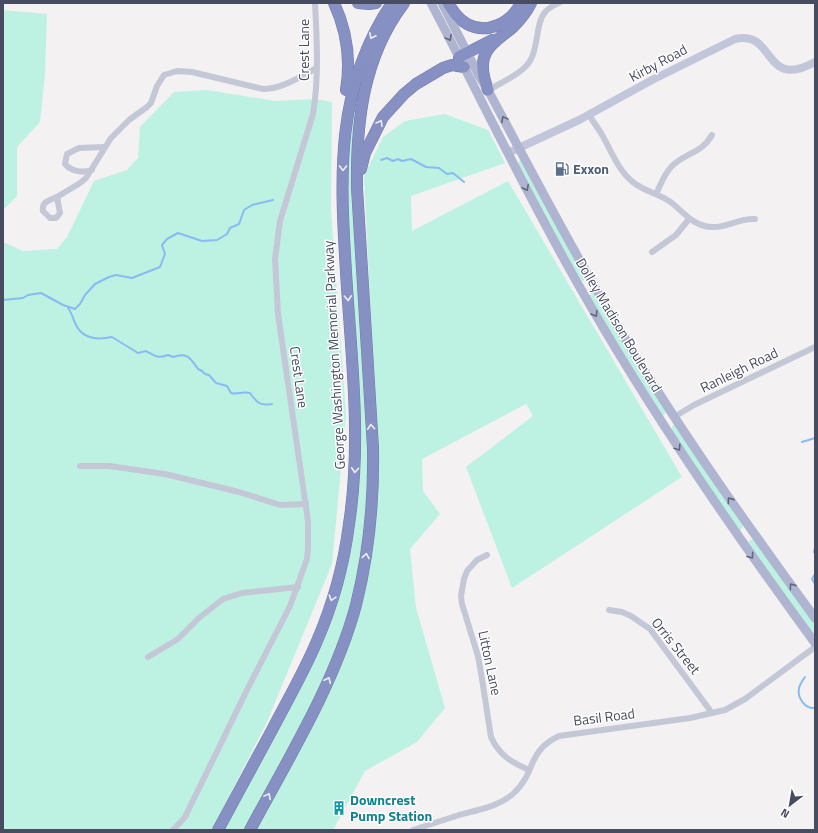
<svg xmlns="http://www.w3.org/2000/svg" width="818" height="833" viewBox="0 0 818 833" font-family="'Titillium Web',sans-serif">
	<rect width="100%" height="100%" fill="#f3f1f1"/>
	<g fill="#bdf2e2">
		<polygon points="3,10 47,14 45,74 40,122 17,147 17,196 3,210"/>
		<polygon points="368,53 359,104 371,477 367,532 350,611 334,660 307,716 246,830 223,830 304,677 356,504 345,189 348,134 356,86"/>
		<polygon points="207,90 275,101 316,99 332,102 331,210 346,415 332,564 267,722 212,830 3,830 3,242 23,251 57,249 67,237 94,181 127,170 138,158 140,127 174,92"/>
		<polygon points="445,114 488,130 505,163 411,196 412,231 508,181 682,477 512,588 466,467 533,416 526,404 422,459 423,491 440,514 410,549 416,608 445,708 417,742 365,771 333,830 254,830 319,709 367,571 372,340 364,176 383,137 405,121"/>
		<polygon points="520,159 586,279 583,281 580,279 562,247 518,164"/>
		<polygon points="592,291 667,411 664,415 661,416 589,296"/>
		<polygon points="673,425 675,425 743,524 743,527 740,531 738,530 671,430"/>
		<polygon points="752,539 755,540 815,622 815,636 748,542"/>
	</g>
	<g fill="none" stroke-linecap="round" stroke-linejoin="round">
		<g stroke="#88bbf2" stroke-width="2">
			<polyline points="381,160 387,158 393,161 398,159 402,161 411,159 426,167 439,168 447,174 453,173 464,182"/>
			<polyline points="3,300 23,298 28,295 41,293 63,305 75,309 80,304 85,295 95,284 109,277 116,275 132,278 160,267 165,254 162,245 167,239 178,233 202,241 217,240 227,234 230,228 239,224 244,210 252,205 273,200"/>
			<path d="M68 308C72 313 73 319 76 325 83 339 98 340 112 337L138 353 146 351C155 356 158 359 168 355L173 357C188 352 190 358 198 369L202 371 205 374 209 375 216 383 227 386 231 393C237 395 242 391 250 393 257 403 260 406 272 404"/>
			<polyline points="802,442 815,438"/>
			<polyline points="815,548 814,552 815,553"/>
			<polyline points="815,574 812,579 815,584"/>
			<path d="M805 677C803 680 800 684 799 688 797 698 805 709 815 708"/>
		</g>
		<defs>
			<g id="motorway">
				<path d="M334 3C347 31 351 60 346 90"/>
				<polyline points="358,3 369,4 376,3"/>
				<path d="M448 3C453 11 458 19 467 24 487 35 511 23 521 3"/>
				<polyline points="459,57 492,40"/>
				<path d="M488 90C486 84 483 76 483 69 481 47 500 39 514 26 521 19 527 11 531 3"/>
				<polyline points="361,169 365,153 383,117 404,94 416,84 443,68 452,65 464,67"/>
				<path d="M218 830C236 797 254 763 272 730 287 701 304 672 317 641 333 604 344 564 349 524 362 440 351 355 346 272 340 175 335 87 392 3"/>
				<path d="M250 830C288 759 335 683 356 605 369 553 374 501 373 448L357 188C356 122 363 57 404 3"/>
			</g>
		</defs>
		<use href="#motorway" stroke="#717bae" stroke-width="12"/>
		<g stroke="#c4c8d6" stroke-width="6">
			<path d="M487 91C500 83 522 74 530 61 539 47 535 23 546 11 549 8 554 5 559 3"/>
			<path d="M589 115C593 121 597 127 601 133 611 150 618 171 634 183 646 192 660 194 672 203 685 214 695 227 713 227 728 228 738 218 755 219"/>
			<path d="M92 170C83 173 72 172 65 164L67 154 79 148 105 147"/>
			<path d="M656 194C661 184 664 174 672 166 685 153 702 153 712 135"/>
			<path d="M57 197 80 183 86 178 111 138 129 120 147 107 151 103 157 86 164 75 177 71 192 72 263 89C282 89 299 77 317 68"/>
			<path d="M57 197 60 213 56 218H50L43 211C41 202 50 200 57 197Z"/>
			<polyline points="652,252 676,235 689,219"/>
			<polyline points="674,417 694,405 815,347"/>
			<polyline points="80,466 109,466 165,474 239,492 280,505 306,504"/>
			<path d="M487 555 477 560 467 571 464 579 461 596 462 604 478 656 482 679 491 737C499 755 511 762 529 770"/>
			<polyline points="609,610 622,612 631,616 650,629 712,713"/>
			<polyline points="148,657 178,639 200,617 223,599 242,593 298,587"/>
			<path d="M173 830 185 817 248 688 290 606 307 559 308 549V521L278 314 275 259 280 221 313 114C319 78 317 40 315 3"/>
			<path d="M413 830C428 825 444 820 459 815 478 810 501 806 515 792 536 772 527 751 559 736L690 718 725 710 745 699 815 647"/>
		</g>
		<path stroke="#c2c6da" stroke-width="8" d="M508 153 579 120 652 80 735 39C776 29 762 91 815 62"/>
		<g stroke="#afb5d1" stroke-width="9">
			<path d="M431 3C484 104 533 207 590 305 658 423 735 534 815 643"/>
			<path d="M442 3 479 76 488 90C539 186 589 282 647 374 699 458 757 538 815 618"/>
		</g>
		<use href="#motorway" stroke="#8690c2" stroke-width="11"/>
	</g>
	<defs><path id="oneway-chevron" d="M-2-3.5L2.5 0L-2 3.5" fill="none" stroke-width="1.6" stroke-linecap="round" stroke-linejoin="round"/></defs>
	<g stroke="#edeef6">
		<use href="#oneway-chevron" transform="translate(372 36) rotate(116)"/>
		<use href="#oneway-chevron" transform="translate(380 123) rotate(-60)"/>
		<use href="#oneway-chevron" transform="translate(343 168) rotate(91)"/>
		<use href="#oneway-chevron" transform="translate(348 298) rotate(87)"/>
		<use href="#oneway-chevron" transform="translate(371 427) rotate(-94)"/>
		<use href="#oneway-chevron" transform="translate(355 470) rotate(94)"/>
		<use href="#oneway-chevron" transform="translate(366 556) rotate(-80)"/>
		<use href="#oneway-chevron" transform="translate(332 598) rotate(107)"/>
		<use href="#oneway-chevron" transform="translate(328 680) rotate(-65)"/>
		<use href="#oneway-chevron" transform="translate(268 796) rotate(-62)"/>
	</g>
	<g stroke="#61667c">
		<use href="#oneway-chevron" transform="translate(449 38) rotate(62)"/>
		<use href="#oneway-chevron" transform="translate(504 119) rotate(-118)"/>
		<use href="#oneway-chevron" transform="translate(526 188) rotate(63)"/>
		<use href="#oneway-chevron" transform="translate(595 314) rotate(59)"/>
		<use href="#oneway-chevron" transform="translate(678 448) rotate(56)"/>
		<use href="#oneway-chevron" transform="translate(730 500) rotate(-125)"/>
		<use href="#oneway-chevron" transform="translate(751 556) rotate(54)"/>
		<use href="#oneway-chevron" transform="translate(792 586) rotate(-126)"/>
	</g>
	<defs>
		<symbol id="fuel-bare" viewBox="-9 -9 18 18"><path d="M-5.5-6h7V0h2V4h1.3V-2.5L3-4.5l.8-.8L6-3V5H2.5V1h-1V6h-7ZM-4.2-4.7v3.2H.2V-4.7Z" fill="#5c6f8a" stroke="#fff" stroke-width="2.5" paint-order="stroke"/></symbol>
		<symbol id="building-bare" viewBox="-9 -9 18 18"><path d="M-4-6H4V6H1V3H-1V6H-4ZM-2.5-4.3h1.7v1.8h-1.7ZM.8-4.3h1.7v1.8H.8ZM-2.5-1h1.7V.8h-1.7ZM.8-1h1.7V.8H.8Z" fill="#0f9aa8" stroke="#fff" stroke-width="2.5" paint-order="stroke"/></symbol>
	</defs>
	<g fill-rule="evenodd">
		<use href="#fuel-bare" x="552" y="159" width="20" height="20"/>
		<use href="#building-bare" x="329" y="798" width="20" height="20"/>
	</g>
	<g text-anchor="middle" stroke-width="3" stroke-linejoin="round" paint-order="stroke">
		<g font-size="14" fill="#474c60" stroke="#fff">
			<text transform="translate(304 50) rotate(-90)" y="5">Crest Lane</text>
			<text transform="translate(658 63) rotate(-28)" y="5">Kirby Road</text>
			<text transform="translate(619 325) rotate(59)" y="5">Dolley Madison Boulevard</text>
			<text transform="translate(334 355) rotate(-93)" y="5">George Washington Memorial Parkway</text>
			<text transform="translate(739 370) rotate(-26)" y="5">Ranleigh Road</text>
			<text transform="translate(299 377) rotate(82)" y="5">Crest Lane</text>
			<text transform="translate(676 646) rotate(51)" y="5">Orris Street</text>
			<text transform="translate(490 663) rotate(78)" y="5">Litton Lane</text>
			<text transform="translate(604 717) rotate(-7)" y="5">Basil Road</text>
		</g>
		<g font-size="14" font-weight="bold" fill="#4e5e75" stroke="#fff" text-anchor="start">
			<text x="573" y="174">Exxon</text>
		</g>
		<g font-size="14" font-weight="bold" fill="#0d838f" stroke="#fff" text-anchor="start">
			<text x="350" y="805">Downcrest<tspan x="350" dy="16">Pump Station</tspan></text>
		</g>
	</g>
	<rect width="818" height="833" fill="none" stroke="#474c60" stroke-width="8"/>
	<g transform="translate(790 805) rotate(211)" stroke="#ffffff" stroke-width="3" paint-order="stroke">
	<path d="M0-3L7 15L0 10L-7 15Z" fill="#474c60"/>
	<text y="-6" font-size="11" font-weight="bold" text-anchor="middle" fill="#474c60">N</text>
	</g>
</svg>
